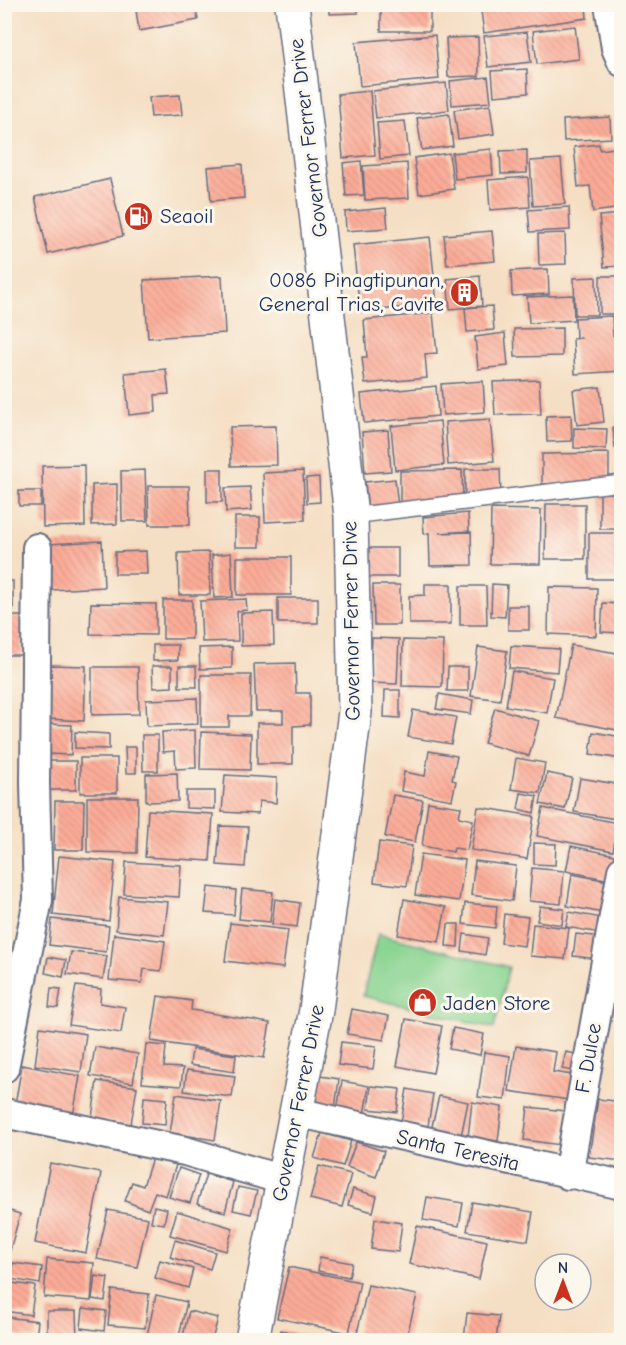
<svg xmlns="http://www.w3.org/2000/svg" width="626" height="1345" viewBox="0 0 626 1345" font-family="'Comic Neue',sans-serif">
	<defs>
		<pattern id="building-back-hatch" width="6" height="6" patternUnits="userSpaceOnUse" patternTransform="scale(1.5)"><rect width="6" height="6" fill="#fcac97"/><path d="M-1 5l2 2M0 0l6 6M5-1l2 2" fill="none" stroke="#d79485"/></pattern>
	</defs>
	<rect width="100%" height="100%" fill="#fbf7ec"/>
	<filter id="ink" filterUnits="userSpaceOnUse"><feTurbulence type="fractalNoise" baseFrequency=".0167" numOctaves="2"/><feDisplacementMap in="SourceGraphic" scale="12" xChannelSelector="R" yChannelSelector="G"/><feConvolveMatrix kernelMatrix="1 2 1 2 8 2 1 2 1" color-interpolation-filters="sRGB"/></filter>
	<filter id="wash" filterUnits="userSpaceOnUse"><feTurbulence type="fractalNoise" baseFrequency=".008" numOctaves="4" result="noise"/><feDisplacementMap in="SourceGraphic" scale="24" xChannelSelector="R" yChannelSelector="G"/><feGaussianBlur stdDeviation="1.35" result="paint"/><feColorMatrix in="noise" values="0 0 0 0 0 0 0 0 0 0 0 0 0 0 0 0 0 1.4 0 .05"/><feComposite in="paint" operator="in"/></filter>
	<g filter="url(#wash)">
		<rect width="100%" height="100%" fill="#f5dfc4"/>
		<polygon fill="#89d491" stroke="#528278" stroke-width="1.5" points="378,934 509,967 494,1028 363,996"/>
		<g id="blocks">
			<g fill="url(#building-back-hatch)">
				<polygon points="164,4 195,4 198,20 139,31 136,10"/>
				<polygon points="329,4 358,4 358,13 329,14"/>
				<rect x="381" y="4" width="49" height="27"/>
				<polygon points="480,4 586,4 587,18 484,33"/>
				<polygon points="575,26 579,59 537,64 533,31"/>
				<polygon points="527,32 531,62 488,67 484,36"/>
				<polygon points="435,35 439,79 360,86 356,42"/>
				<polygon points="478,37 479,76 448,77 446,38"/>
				<polygon points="527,69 528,93 494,96 492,71"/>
				<polygon points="488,77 491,102 452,105 450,81"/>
				<polygon points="446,83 449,110 376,118 373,91"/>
				<polygon points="370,91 375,155 343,158 338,94"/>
				<polygon points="180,95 182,115 151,117 149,97"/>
				<polygon points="490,105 494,134 458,139 454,110"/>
				<polygon points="449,114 453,146 422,150 417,118"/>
				<polygon points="610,117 611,138 564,141 563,120"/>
				<polygon points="405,121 409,156 380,159 377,123"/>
				<polygon points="599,144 600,150 622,147 622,208 593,212 590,186 578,187 574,147"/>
				<polygon points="491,149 493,175 455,179 452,153"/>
				<polygon points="527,150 527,173 501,174 500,151"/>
				<polygon points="449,153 454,189 419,194 414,158"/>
				<polygon points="561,159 565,204 533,206 530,161"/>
				<polygon points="361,161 364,195 346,196 343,163"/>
				<polygon points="407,163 409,198 365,200 363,166"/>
				<polygon points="242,164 244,198 211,201 208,167"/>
				<polygon points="528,177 530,207 490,210 488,180"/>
				<polygon points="110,179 123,236 48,254 35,197"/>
				<polygon points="569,207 570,230 530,232 528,210"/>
				<polygon points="386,208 388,228 346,231 345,212"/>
				<polygon points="622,214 622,266 604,267 599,216"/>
				<polygon points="492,231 495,261 447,265 444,235"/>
				<polygon points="565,233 566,264 539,265 538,234"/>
				<polygon points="430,237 437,304 360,312 353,245"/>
				<polygon points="548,269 549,294 512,296 511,271"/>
				<polygon points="222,276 225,333 148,338 144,280"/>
				<polygon points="480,276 482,306 450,309 447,279"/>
				<rect x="600" y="276" width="22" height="38"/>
				<polygon points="596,277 597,315 575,315 574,278"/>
				<polygon points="573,295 574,320 529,323 527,297"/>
				<polygon points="492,306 494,330 467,332 465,308"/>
				<polygon points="433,313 437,353 425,354 427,378 365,384 362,357 367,357 364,320"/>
				<polygon points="612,316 613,336 622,336 622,371 575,374 573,339 582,338 576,338 575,318"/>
				<polygon points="562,328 562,356 515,357 514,329"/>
				<polygon points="505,333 508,366 478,369 475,337"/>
				<polygon points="166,369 169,394 155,395 156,412 129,415 125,373"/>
				<polygon points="539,380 541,414 495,415 493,382"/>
				<polygon points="483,381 485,412 443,415 441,384"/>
				<polygon points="436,386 438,416 364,423 361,394"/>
				<polygon points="600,387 604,422 577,425 573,390"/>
				<polygon points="571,415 572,441 547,442 546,416"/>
				<polygon points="490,419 494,461 448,465 445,422"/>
				<polygon points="440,421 444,465 395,470 391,426"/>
				<polygon points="276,426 277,465 231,466 230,427"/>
				<polygon points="622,426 622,447 615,448 613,427"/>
				<polygon points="574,428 607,429 606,449 574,448"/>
				<polygon points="388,430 391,471 365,473 362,432"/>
				<polygon points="609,453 609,483 542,484 542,454"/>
				<polygon points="84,465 85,526 43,527 42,466"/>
				<rect x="207" y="469" width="15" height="33"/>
				<polygon points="465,469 500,469 501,495 465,495"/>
				<polygon points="145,470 147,521 122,521 121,471"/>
				<polygon points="462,470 463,501 400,502 400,471"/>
				<polygon points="303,471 305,520 265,522 263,473"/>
				<polygon points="319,477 320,502 307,503 306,478"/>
				<polygon points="395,479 398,507 368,510 365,482"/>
				<polygon points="117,484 117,524 92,525 92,485"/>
				<polygon points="148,486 189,486 190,525 149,525"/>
				<polygon points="250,487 252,510 226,512 225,488"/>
				<rect x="19" y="491" width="22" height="15"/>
				<rect x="600" y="493" width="22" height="36"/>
				<polygon points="546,504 585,504 585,559 545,559"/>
				<polygon points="491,509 541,510 540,564 490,564"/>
				<polygon points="468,513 469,531 439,533 471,532 472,565 430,566 429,533 424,534 423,517"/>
				<rect x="235" y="517" width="25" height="30"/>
				<rect x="589" y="533" width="33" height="46"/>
				<polygon points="102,541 104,587 51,590 48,544"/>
				<rect x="367" y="548" width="31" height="29"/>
				<polygon points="146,551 147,574 115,574 115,552"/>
				<polygon points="209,552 210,595 179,595 178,553"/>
				<polygon points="231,553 233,597 214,598 212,555"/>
				<rect x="237" y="557" width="54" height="38"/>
				<rect x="4" y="581" width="9" height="29"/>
				<polygon points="425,584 451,584 451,624 409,624 409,596 425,595"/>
				<polygon points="492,584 507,585 505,617 491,616"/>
				<polygon points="373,585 400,585 400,625 374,625"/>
				<polygon points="460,586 486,586 487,625 460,625"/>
				<polygon points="549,587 597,588 596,636 548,634"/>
				<rect x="278" y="598" width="40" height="25"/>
				<polygon points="246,599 247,610 237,611 238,641 202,642 200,601"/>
				<rect x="163" y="600" width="29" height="39"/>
				<polygon points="91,603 156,604 156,635 90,634"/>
				<polygon points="603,603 622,604 622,633 601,632"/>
				<rect x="508" y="606" width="21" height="24"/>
				<polygon points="273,612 274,645 241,646 241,613"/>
				<rect x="4" y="616" width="18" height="39"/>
				<polygon points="372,638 399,639 397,684 370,683"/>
				<polygon points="403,640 443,641 442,687 402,686"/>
				<polygon points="153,645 178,645 178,660 153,661"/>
				<polygon points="571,645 622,654 622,731 556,718"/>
				<polygon points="511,646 559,649 557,672 509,668"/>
				<polygon points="232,647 232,668 200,669 199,648"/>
				<polygon points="478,647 507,651 500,700 471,696"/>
				<polygon points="295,663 296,693 310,693 310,725 293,726 293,764 257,764 257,723 283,723 283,711 256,711 254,664"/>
				<polygon points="50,665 86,666 84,721 48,719"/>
				<polygon points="152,666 172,666 172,687 153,688"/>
				<polygon points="179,666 196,666 197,687 179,687"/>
				<polygon points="92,667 138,667 139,714 92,715"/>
				<polygon points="448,667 468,667 468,691 447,691"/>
				<polygon points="512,671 553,678 547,713 506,706"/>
				<polygon points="201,675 251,675 250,716 229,716 229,727 201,727"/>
				<polygon points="385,690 400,690 400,718 384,717"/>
				<polygon points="439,694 473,700 471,714 436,709"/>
				<polygon points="197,698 198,724 147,726 146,700"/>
				<polygon points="495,708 539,721 529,756 484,743"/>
				<polygon points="413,710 456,717 451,744 408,737"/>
				<polygon points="48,724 72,725 71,755 47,754"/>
				<polygon points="195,730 196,768 176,769 175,751 163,752 162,732"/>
				<polygon points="75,732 109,734 109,749 75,748"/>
				<polygon points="201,732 251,734 250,770 200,769"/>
				<polygon points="593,732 622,737 622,759 590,754"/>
				<polygon points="142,735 158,735 158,771 143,771"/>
				<polygon points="125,747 136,747 136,773 126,773"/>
				<polygon points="429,751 457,756 452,780 456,781 452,800 401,791 404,772 425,776"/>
				<rect x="80" y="758" width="37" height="35"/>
				<polygon points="516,758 545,763 540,793 511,789"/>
				<rect x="49" y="761" width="27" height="29"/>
				<polygon points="177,773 178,801 146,802 146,774"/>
				<polygon points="547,773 572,778 565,809 540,804"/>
				<polygon points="225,775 277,778 276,803 259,801 258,814 222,812"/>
				<polygon points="580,778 622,785 622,820 574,812"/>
				<polygon points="186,791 215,791 215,809 186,808"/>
				<polygon points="521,793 537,796 534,813 518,809"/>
				<polygon points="393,795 423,800 415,842 385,837"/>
				<polygon points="87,797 138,797 137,853 87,852"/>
				<polygon points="55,801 84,801 83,850 54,850"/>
				<polygon points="428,802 461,807 459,817 473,820 467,850 454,848 453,852 422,846"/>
				<polygon points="478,807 534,816 527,859 471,850"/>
				<polygon points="543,808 618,823 613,851 537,836"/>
				<polygon points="148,810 213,814 210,861 145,857"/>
				<polygon points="220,826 248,827 245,867 217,865"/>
				<polygon points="379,842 412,846 407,886 374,882"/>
				<polygon points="534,843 556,844 555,865 534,864"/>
				<polygon points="571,846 615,855 610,880 566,871"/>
				<polygon points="421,854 465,860 459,901 415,895"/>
				<polygon points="59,856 115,862 109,921 53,915"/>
				<polygon points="475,861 516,866 512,901 471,895"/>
				<polygon points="126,862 181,865 179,897 124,894"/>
				<polygon points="532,868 564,871 561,904 529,901"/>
				<polygon points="572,874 608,881 603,913 567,906"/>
				<polygon points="208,887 236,890 234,915 205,913"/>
				<polygon points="242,889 273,892 270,922 239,919"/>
				<polygon points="119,897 168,902 164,935 116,930"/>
				<polygon points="275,899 300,903 297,927 272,924"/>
				<polygon points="404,899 446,907 439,942 398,935"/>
				<polygon points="465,903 497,906 495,928 463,924"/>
				<polygon points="540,906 564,909 562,925 537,921"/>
				<polygon points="569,912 602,918 600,933 566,927"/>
				<polygon points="504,914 528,917 524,946 501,943"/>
				<polygon points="52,919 109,926 106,952 49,945"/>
				<polygon points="230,923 288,930 283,968 225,961"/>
				<polygon points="448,924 459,924 458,947 446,946"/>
				<polygon points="533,924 569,928 565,959 530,956"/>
				<polygon points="114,934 165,941 161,971 144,969 142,983 109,980"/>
				<polygon points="464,934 488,938 485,955 462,951"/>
				<polygon points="576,934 602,937 599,959 573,956"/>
				<polygon points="71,952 107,956 103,979 67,974"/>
				<polygon points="48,957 66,960 63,977 45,973"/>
				<polygon points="76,986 101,989 100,1003 125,1007 121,1033 69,1025"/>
				<polygon points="51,988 61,989 58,1008 49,1007"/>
				<polygon points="158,996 192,1001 191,1010 270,1023 264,1058 151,1041"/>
				<polygon points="352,1009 389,1016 384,1040 347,1034"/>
				<polygon points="406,1019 442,1026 433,1073 397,1066"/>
				<polygon points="40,1027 86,1034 81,1072 35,1065"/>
				<polygon points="453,1028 484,1034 480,1055 449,1049"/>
				<polygon points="341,1042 376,1046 373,1069 338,1065"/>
				<polygon points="146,1044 166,1046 164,1067 183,1068 181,1086 142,1083"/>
				<polygon points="516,1046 556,1052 553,1072 579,1076 575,1101 509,1091"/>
				<polygon points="95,1047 138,1054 133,1083 90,1076"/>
				<polygon points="192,1049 236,1055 234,1072 190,1065"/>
				<polygon points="484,1052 510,1056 505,1100 478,1097"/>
				<polygon points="566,1052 585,1056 582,1073 562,1069"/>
				<polygon points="22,1065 80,1076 72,1122 14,1110"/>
				<polygon points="187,1070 235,1076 232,1097 184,1091"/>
				<polygon points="320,1076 339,1079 335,1108 315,1105"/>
				<polygon points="97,1081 137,1087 131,1124 92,1118"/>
				<polygon points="342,1081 369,1086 364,1115 337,1110"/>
				<polygon points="371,1086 400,1089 397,1112 368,1109"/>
				<polygon points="407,1089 433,1094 428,1126 401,1122"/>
				<polygon points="176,1094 221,1101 215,1140 170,1133"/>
				<polygon points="439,1096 468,1102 460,1141 430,1135"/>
				<polygon points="144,1097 167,1099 165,1125 142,1123"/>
				<polygon points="598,1099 622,1102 622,1161 589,1157"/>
				<polygon points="472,1102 502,1107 498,1141 468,1137"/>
				<polygon points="528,1107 565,1111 561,1145 524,1140"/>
				<polygon points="322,1133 351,1141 343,1166 314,1158"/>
				<polygon points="356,1142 384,1151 376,1177 347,1167"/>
				<polygon points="153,1155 177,1162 166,1196 155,1192 148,1210 125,1201 132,1182 143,1186"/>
				<polygon points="50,1163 101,1173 86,1253 35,1243"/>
				<polygon points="319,1166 351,1174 342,1207 310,1199"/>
				<polygon points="179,1168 199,1175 190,1203 169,1197"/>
				<polygon points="206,1174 233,1182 225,1212 197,1204"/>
				<polygon points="238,1187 257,1191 251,1214 233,1210"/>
				<polygon points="353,1189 377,1196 373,1212 348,1205"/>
				<polygon points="427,1197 463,1203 459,1226 423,1220"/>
				<polygon points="472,1202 533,1212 528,1241 467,1231"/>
				<polygon points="154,1206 167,1209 164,1224 151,1222"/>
				<polygon points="4,1209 20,1214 7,1261 4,1260"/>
				<polygon points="108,1210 148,1218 137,1267 97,1259"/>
				<polygon points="177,1211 233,1228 226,1251 170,1235"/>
				<polygon points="375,1219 402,1223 398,1252 371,1249"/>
				<polygon points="417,1226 487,1241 479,1279 409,1264"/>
				<polygon points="175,1240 215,1252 210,1269 170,1257"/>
				<polygon points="320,1257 352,1263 349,1277 318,1271"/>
				<polygon points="47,1259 94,1263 91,1301 44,1297"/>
				<polygon points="160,1260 193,1269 188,1288 155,1278"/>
				<polygon points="13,1263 42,1267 40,1284 10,1279"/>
				<polygon points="289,1267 360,1282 349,1333 277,1318"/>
				<polygon points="95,1276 108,1278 105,1301 92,1299"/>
				<polygon points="4,1282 35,1286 31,1315 4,1311"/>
				<polygon points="368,1285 417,1295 406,1340 367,1340 356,1338"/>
				<polygon points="112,1290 149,1294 145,1328 108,1325"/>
				<polygon points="156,1295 187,1302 178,1340 146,1340"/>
				<polygon points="83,1308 106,1311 104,1331 81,1328"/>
				<polygon points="47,1311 76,1311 77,1340 47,1340"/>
				<polygon points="189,1311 218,1318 212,1340 182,1340"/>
				<polygon points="467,1313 499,1316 496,1340 464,1340"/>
				<polygon points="5,1317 38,1321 36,1339 4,1335"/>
				<polygon points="281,1330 323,1340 278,1340"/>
			</g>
		</g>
	</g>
	<g filter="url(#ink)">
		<use href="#blocks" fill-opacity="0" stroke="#676d82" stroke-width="1.5"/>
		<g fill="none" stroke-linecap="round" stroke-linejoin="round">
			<defs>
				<polyline id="service" points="351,516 622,483"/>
				<g id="minor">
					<polyline points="609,4 616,48 622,62"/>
					<polyline points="4,1068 38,900 35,783 37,548"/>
					<polyline points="296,1112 622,1185"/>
					<polyline points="4,1113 185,1151 283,1180"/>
					<polyline points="568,1175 622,871"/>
				</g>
				<polyline id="secondary" points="252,1340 316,1010 355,712 351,516 292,4"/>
			</defs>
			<use href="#service" stroke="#676d82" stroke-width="18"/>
			<use href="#minor" stroke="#676d82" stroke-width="32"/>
			<use href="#secondary" stroke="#676d82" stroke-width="36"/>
			<use href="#service" stroke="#fff" stroke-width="15"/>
			<use href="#minor" stroke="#fff" stroke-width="28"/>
			<use href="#secondary" stroke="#fff" stroke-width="33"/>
		</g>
	</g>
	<defs>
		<symbol id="fuel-disc" viewBox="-11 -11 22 22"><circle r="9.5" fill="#c8321e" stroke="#fbf7ec"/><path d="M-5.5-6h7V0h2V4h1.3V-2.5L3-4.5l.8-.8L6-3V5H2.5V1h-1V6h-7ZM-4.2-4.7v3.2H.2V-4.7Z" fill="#fff"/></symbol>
		<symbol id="building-disc" viewBox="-11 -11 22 22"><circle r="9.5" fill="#c8321e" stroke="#fbf7ec"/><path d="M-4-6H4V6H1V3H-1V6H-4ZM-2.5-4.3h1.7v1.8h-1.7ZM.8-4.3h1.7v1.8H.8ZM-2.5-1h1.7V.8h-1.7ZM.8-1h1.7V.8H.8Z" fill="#fff"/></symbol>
		<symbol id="shop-disc" viewBox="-11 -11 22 22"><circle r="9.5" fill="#c8321e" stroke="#fbf7ec"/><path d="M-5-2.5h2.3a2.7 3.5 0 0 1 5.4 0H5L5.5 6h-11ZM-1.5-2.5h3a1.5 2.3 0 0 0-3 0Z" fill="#fff"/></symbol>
	</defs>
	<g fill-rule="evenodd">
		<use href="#fuel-disc" x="122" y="200" width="33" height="33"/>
		<use href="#building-disc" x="448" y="276" width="33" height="33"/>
		<use href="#shop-disc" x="406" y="986" width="33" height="33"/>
	</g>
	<g text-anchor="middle" stroke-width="6" stroke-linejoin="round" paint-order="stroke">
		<g font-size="21" fill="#1b2f5e" stroke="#fbf7ec">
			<text transform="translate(308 138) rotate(-97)" y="7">Governor Ferrer Drive</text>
			<text transform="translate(351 621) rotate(-91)" y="7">Governor Ferrer Drive</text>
			<text transform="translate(588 1058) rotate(-80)" y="7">F. Dulce</text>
			<text transform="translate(298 1103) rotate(-79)" y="7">Governor Ferrer Drive</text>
			<text transform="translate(458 1150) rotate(13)" y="7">Santa Teresita</text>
		</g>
		<g font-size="21" fill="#1b2f5e" stroke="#fbf7ec" text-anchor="start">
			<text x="160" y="223">Seaoil</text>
			<text x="444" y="287" text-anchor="end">0086 Pinagtipunan,<tspan x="444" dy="24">General Trias, Cavite</tspan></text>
			<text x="443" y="1010">Jaden Store</text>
		</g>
	</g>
	<rect width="626" height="1345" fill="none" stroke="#fbf7ec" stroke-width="24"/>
	<g transform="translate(563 1282)"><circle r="28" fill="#fbf7ec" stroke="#a1a7b3" stroke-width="1.5"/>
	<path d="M0-4.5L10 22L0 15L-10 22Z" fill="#c8321e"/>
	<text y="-9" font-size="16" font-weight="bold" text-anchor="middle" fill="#1b2f5e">N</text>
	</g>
</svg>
